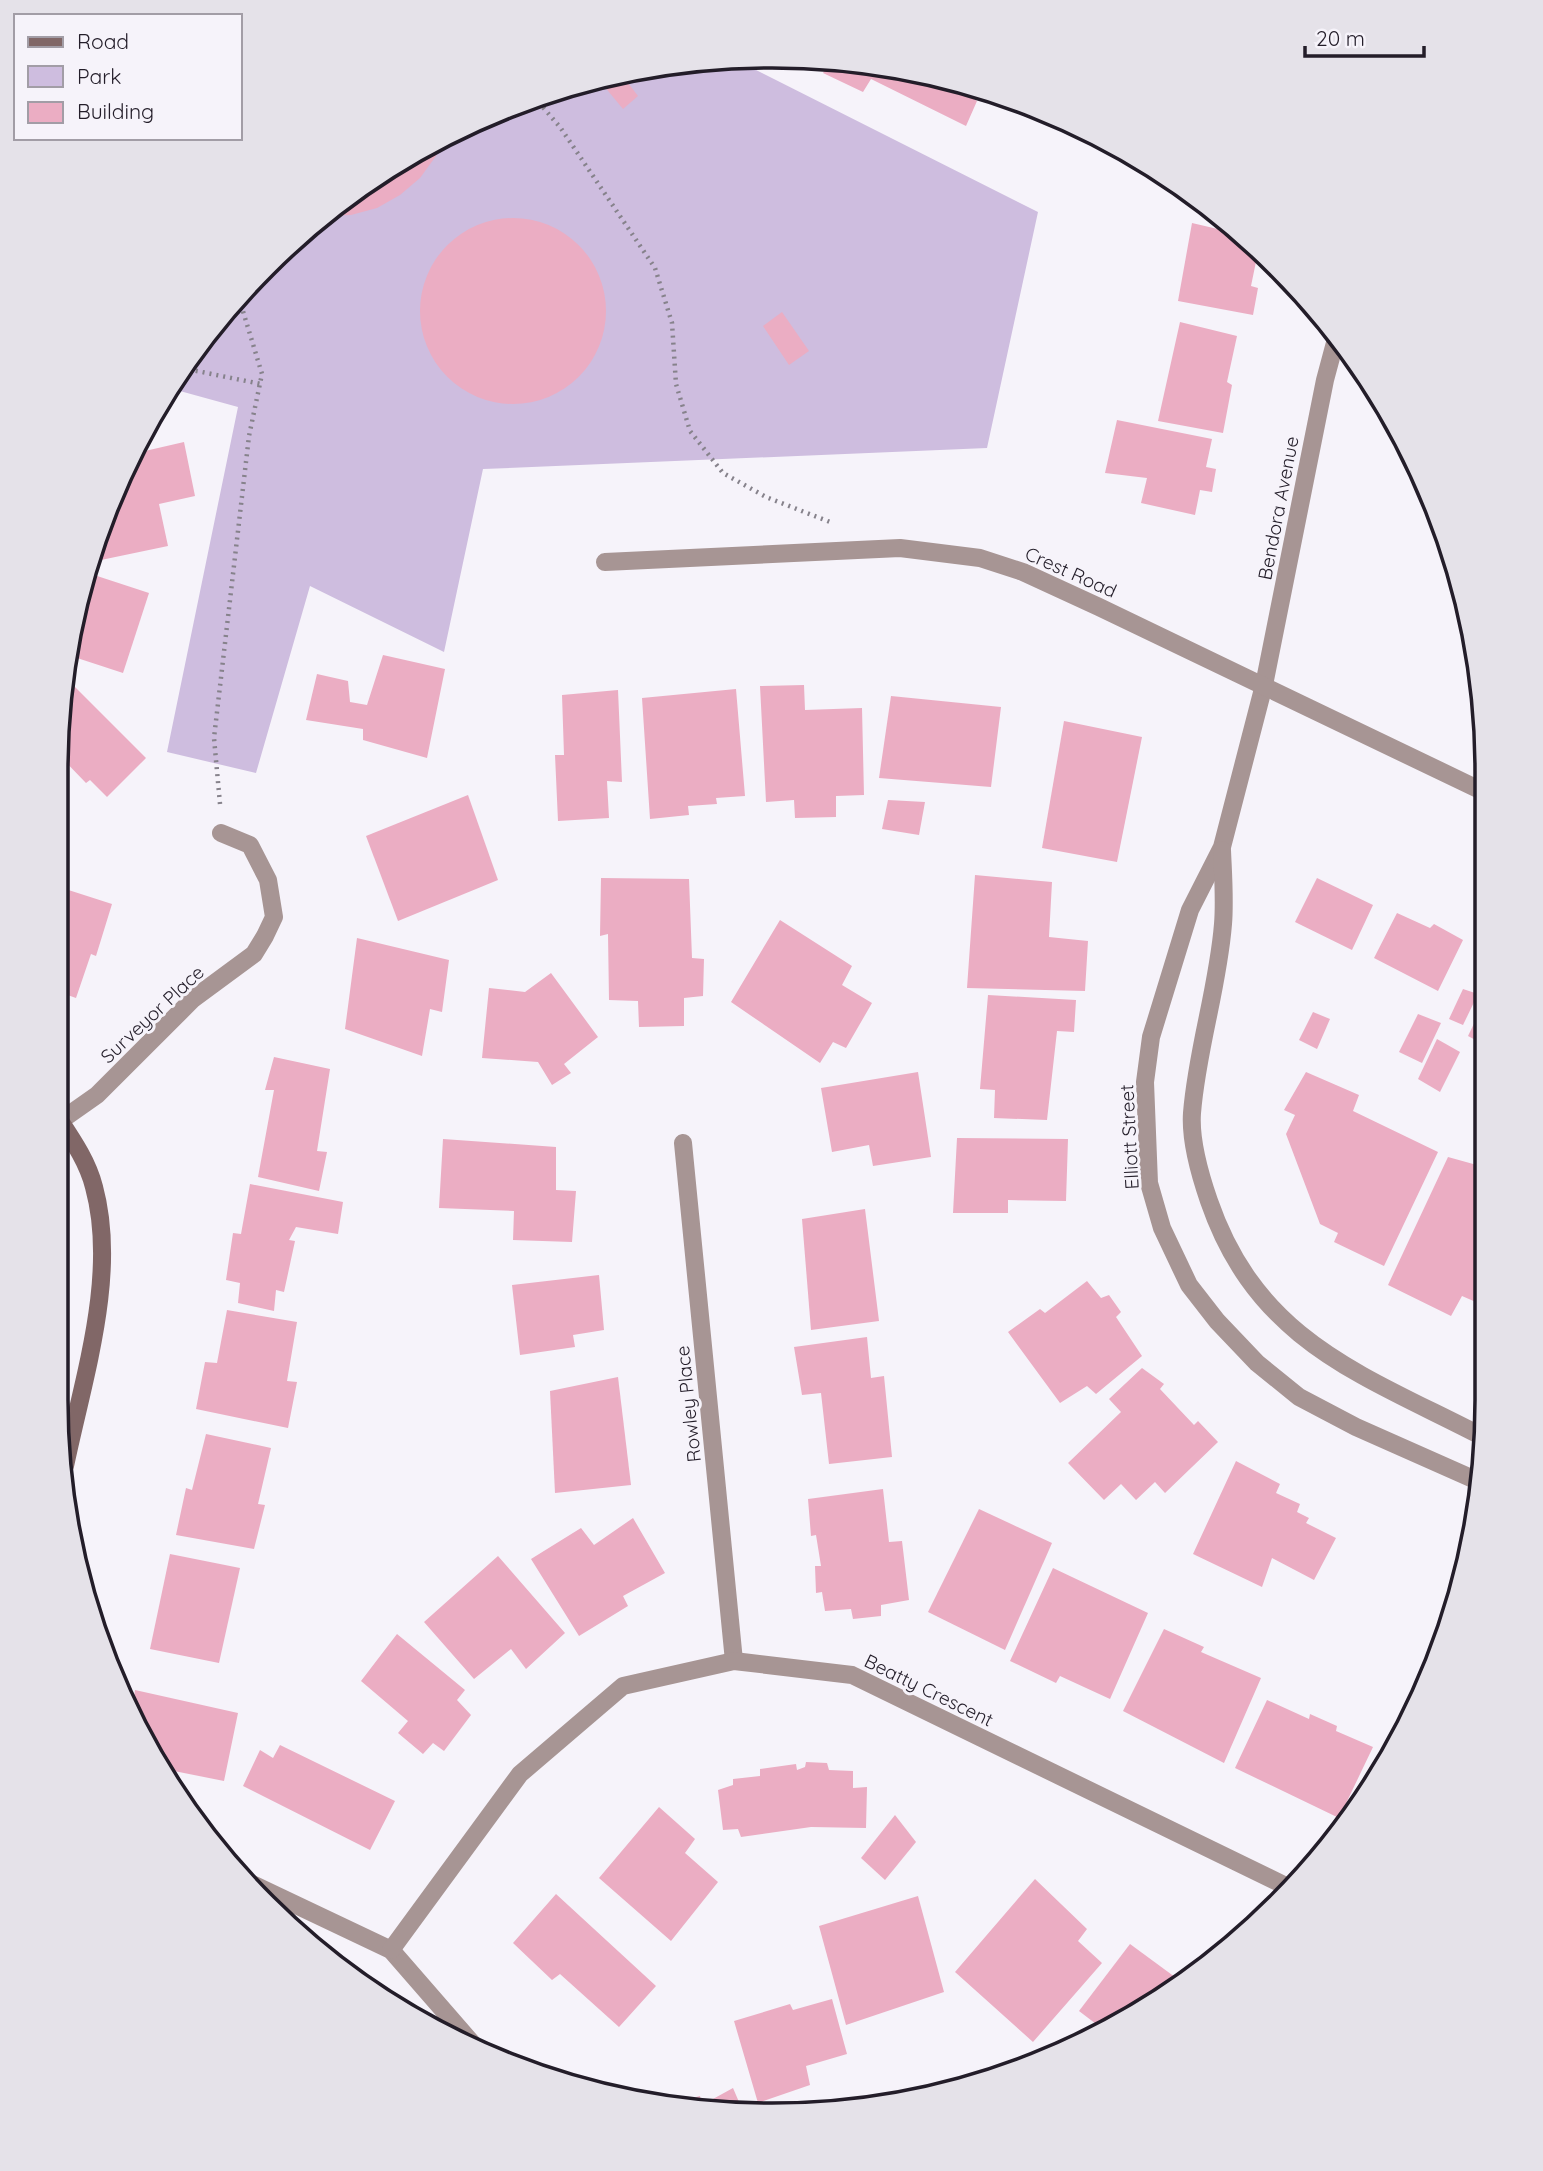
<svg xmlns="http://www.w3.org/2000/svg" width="1543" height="2171" viewBox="0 0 1543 2171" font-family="Quicksand,sans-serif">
	<rect width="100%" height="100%" fill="#f6f3fa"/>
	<polygon fill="#cebddf" points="736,60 1038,212 987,448 483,469 444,652 310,586 256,773 167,752 238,407 169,388 204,336 299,234 413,152 541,94 678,62"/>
	<g fill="#ebadc3">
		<polygon points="831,60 956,80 965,83 961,91 977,101 966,126 871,79 863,92 823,73"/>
		<polygon points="622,75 638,96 623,109 599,80"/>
		<polygon points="443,138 436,156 420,178 400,195 377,208 351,215 324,216 413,152"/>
		<circle cx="513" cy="311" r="93"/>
		<polygon points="1192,223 1239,234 1258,252 1251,286 1258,288 1253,315 1178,301"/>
		<polygon points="782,312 809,351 789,365 763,326"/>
		<polygon points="1180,322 1237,336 1227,382 1232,385 1223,433 1158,421"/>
		<polygon points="1117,420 1212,439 1206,467 1216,469 1212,492 1200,490 1195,515 1141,503 1147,478 1105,473"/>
		<polygon points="184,442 195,496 159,504 168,546 101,560 97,541 110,498 132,454"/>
		<polygon points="91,574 149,593 123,673 68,655"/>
		<polygon points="383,655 445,669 427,758 363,740 363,729 306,720 317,674 348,681 350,702 367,705"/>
		<polygon points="72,684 146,758 107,797 90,780 86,783 58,754 64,693"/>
		<polygon points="804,685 805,710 862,708 864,795 836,796 836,817 795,818 794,800 766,802 760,686"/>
		<polygon points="736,689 745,796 716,798 717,804 688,806 689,815 650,819 642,698"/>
		<polygon points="618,690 622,782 607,781 609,818 558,821 555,755 564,755 562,695"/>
		<polygon points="891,696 1001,707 991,787 879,778"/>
		<polygon points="1064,721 1142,737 1117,862 1042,848"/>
		<polygon points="468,795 498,880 398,921 366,836"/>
		<polygon points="888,800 925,802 919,835 882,829"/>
		<polygon points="975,875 1052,882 1049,937 1088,941 1085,991 967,988"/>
		<polygon points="601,878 689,879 692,958 704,959 703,996 684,998 684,1026 639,1027 638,1001 609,1000 608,934 600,936"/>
		<polygon points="1317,878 1373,905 1352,950 1295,922"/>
		<polygon points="56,886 112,904 96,956 91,954 76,998 56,991"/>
		<polygon points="1397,913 1430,928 1434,924 1463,940 1438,991 1374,958"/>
		<polygon points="780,920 852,966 842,985 872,1003 846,1048 833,1042 820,1063 731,1002"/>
		<polygon points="357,938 449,960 442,1012 430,1009 422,1056 345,1029"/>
		<polygon points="551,973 598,1037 564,1064 571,1073 552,1085 538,1062 482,1058 489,988 525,992"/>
		<polygon points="1463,989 1478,994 1463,1025 1449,1019"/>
		<polygon points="988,995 1076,1000 1074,1032 1057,1031 1047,1120 994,1118 995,1090 980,1089"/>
		<polygon points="1483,1005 1483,1044 1468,1036"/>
		<polygon points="1313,1012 1330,1019 1317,1049 1299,1040"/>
		<polygon points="1418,1014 1441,1023 1422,1063 1399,1052"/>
		<polygon points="1437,1039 1460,1052 1440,1092 1418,1079"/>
		<polygon points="274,1057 330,1069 317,1151 327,1152 319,1191 258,1177 274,1090 265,1090"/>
		<polygon points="918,1072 931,1157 873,1166 869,1145 832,1152 821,1088"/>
		<polygon points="1306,1072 1359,1095 1353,1111 1438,1152 1384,1266 1334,1242 1338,1233 1320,1224 1286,1134 1295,1115 1284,1110"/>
		<polygon points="957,1138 1068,1139 1066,1201 1008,1200 1008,1213 953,1213"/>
		<polygon points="443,1139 556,1147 556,1190 576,1191 572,1242 513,1240 514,1211 439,1208"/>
		<polygon points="1448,1157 1484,1167 1484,1227 1479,1240 1484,1242 1485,1306 1462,1296 1451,1316 1388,1285"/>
		<polygon points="250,1184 343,1202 338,1234 296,1227 289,1240 295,1241 284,1292 276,1290 274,1311 238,1303 240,1283 226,1280 233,1233 241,1234"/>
		<polygon points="865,1209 879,1321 811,1330 802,1219"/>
		<polygon points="599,1275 604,1330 573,1335 575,1347 520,1355 512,1285"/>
		<polygon points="1087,1281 1101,1298 1109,1295 1121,1312 1116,1317 1142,1356 1096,1394 1087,1386 1060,1403 1008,1332 1040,1309 1045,1313"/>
		<polygon points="227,1310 297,1322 287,1381 297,1382 288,1428 196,1409 205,1362 217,1363"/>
		<polygon points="867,1337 871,1378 884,1376 892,1457 829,1464 821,1393 802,1395 794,1347"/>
		<polygon points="1142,1368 1164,1384 1160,1389 1194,1425 1198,1421 1218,1442 1165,1493 1155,1482 1136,1500 1121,1484 1104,1500 1068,1463 1121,1412 1109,1399"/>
		<polygon points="618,1377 631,1485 555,1493 550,1391"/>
		<polygon points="206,1434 271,1448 258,1504 265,1505 254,1549 176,1535 186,1488 192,1490"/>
		<polygon points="1236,1461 1280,1484 1276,1493 1300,1504 1297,1512 1309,1518 1306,1523 1336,1538 1314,1580 1272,1558 1262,1587 1193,1554"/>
		<polygon points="883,1489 889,1542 902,1541 909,1600 881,1605 881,1616 853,1619 851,1609 825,1611 822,1592 816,1593 815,1566 821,1566 816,1535 811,1536 808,1499"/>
		<polygon points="979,1509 1052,1543 1005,1650 928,1612"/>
		<polygon points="633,1518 665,1573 623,1596 628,1606 579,1636 531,1559 581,1528 594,1545"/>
		<polygon points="170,1554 240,1568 219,1663 150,1649"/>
		<polygon points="498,1556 565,1633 526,1669 511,1649 474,1679 424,1622"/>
		<polygon points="1053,1568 1148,1613 1110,1699 1060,1676 1056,1683 1010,1661"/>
		<polygon points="1164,1629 1204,1647 1201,1652 1261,1678 1224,1763 1123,1711"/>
		<polygon points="397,1634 465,1690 457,1700 471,1715 444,1751 433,1743 423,1754 398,1733 408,1721 361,1681"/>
		<polygon points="135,1690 238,1713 224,1781 169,1770 170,1763 157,1760 132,1713"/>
		<polygon points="1267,1700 1309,1719 1310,1714 1337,1726 1336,1731 1373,1747 1339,1818 1235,1768"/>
		<polygon points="280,1745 395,1801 370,1850 243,1786 260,1750 273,1758"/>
		<polygon points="1382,1749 1390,1753 1363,1796 1362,1795"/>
		<polygon points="806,1762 827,1763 829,1770 853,1771 853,1788 867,1787 866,1828 811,1827 741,1837 738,1829 723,1830 718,1790 733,1785 733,1779 760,1776 760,1769 796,1764 797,1770 805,1767"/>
		<polygon points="659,1807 695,1839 685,1853 718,1882 671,1941 599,1878"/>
		<polygon points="895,1815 916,1842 885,1880 861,1858"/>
		<polygon points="1035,1879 1087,1929 1078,1941 1102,1963 1033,2042 955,1972"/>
		<polygon points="556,1894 656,1986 619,2027 560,1974 552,1980 513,1943"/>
		<polygon points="918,1896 944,1992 846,2025 819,1926"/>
		<polygon points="1130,1944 1179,1980 1104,2030 1079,2011"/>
		<polygon points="832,1999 847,2054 806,2066 810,2085 758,2103 734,2021 790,2004 793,2010"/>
		<polygon points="733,2088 742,2109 679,2109 666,2105 700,2096 702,2105"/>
	</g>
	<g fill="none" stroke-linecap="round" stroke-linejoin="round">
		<g stroke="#86828b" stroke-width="4.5" stroke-dasharray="2 5" stroke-linecap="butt">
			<polyline points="534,97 560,127 655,268 672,323 676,384 690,431 723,473 766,497 830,522"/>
			<polyline points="182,368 261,384"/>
			<polyline points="220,804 214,738 249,436 262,374 239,298"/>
		</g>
		<g stroke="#a79594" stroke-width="18">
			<polyline points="1336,339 1325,380 1264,685 1222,847 1190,910 1151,1037 1145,1082 1149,1183 1162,1228 1189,1285 1217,1321 1257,1363 1299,1397 1356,1427 1480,1482"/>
			<polyline points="605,562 900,548 980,558 1023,572 1099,607 1482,791"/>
			<path d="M1222 850C1223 874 1225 900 1223 924 1218 988 1197 1049 1192 1113 1190 1141 1200 1175 1209 1201 1258 1343 1364 1375 1485 1438"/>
			<polyline points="56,1117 60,1121 97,1095 193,999 254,954 265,936 274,917 268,880 250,845 221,833"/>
			<polyline points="683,1143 734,1661"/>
			<polyline points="254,1885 391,1950 478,2050"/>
			<polyline points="391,1950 520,1774 623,1686 734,1661 852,1675 1290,1888"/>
		</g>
		<path stroke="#816767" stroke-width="18" d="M60 1121C74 1142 88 1163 94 1187 118 1275 83 1379 65 1466"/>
	</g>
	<g text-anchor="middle" stroke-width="6" stroke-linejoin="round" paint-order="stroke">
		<g font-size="19" fill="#231d29" stroke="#f6f3fa">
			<text transform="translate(1278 508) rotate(-79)" y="7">Bendora Avenue</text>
			<text transform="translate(1071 572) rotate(24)" y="7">Crest Road</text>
			<text transform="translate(152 1014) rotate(-43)" y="7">Surveyor Place</text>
			<text transform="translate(1129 1137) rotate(-93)" y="7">Elliott Street</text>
			<text transform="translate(688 1404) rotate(-96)" y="7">Rowley Place</text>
			<text transform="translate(929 1690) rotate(26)" y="7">Beatty Crescent</text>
		</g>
	</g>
	<path d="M0 0H1543V2171H0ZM771 68H772A703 703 0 0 1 1475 771V1400A703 703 0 0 1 772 2103H771A703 703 0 0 1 68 1400V771A703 703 0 0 1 771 68Z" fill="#e5e2e9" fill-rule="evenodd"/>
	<path fill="none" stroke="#231d29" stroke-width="3.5" d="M771 68H772A703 703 0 0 1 1475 771V1400A703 703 0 0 1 772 2103H771A703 703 0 0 1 68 1400V771A703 703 0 0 1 771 68Z"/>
	<rect x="14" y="14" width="228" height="126" fill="#f6f3fa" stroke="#a29da6" stroke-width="2"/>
	<rect x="28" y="37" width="35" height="10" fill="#816767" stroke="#a29da6" stroke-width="2"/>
	<text x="77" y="49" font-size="21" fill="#231d29">Road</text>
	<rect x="28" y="66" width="35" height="21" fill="#cebddf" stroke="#a29da6" stroke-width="2"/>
	<text x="77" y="84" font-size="21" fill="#231d29">Park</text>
	<rect x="28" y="102" width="35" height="21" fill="#ebadc3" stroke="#a29da6" stroke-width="2"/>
	<text x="77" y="119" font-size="21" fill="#231d29">Building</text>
	<path d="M1305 46v10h119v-10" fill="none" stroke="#231d29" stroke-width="3.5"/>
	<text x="1316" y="46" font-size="21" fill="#231d29" stroke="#f6f3fa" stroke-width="5" paint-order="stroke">20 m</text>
</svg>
